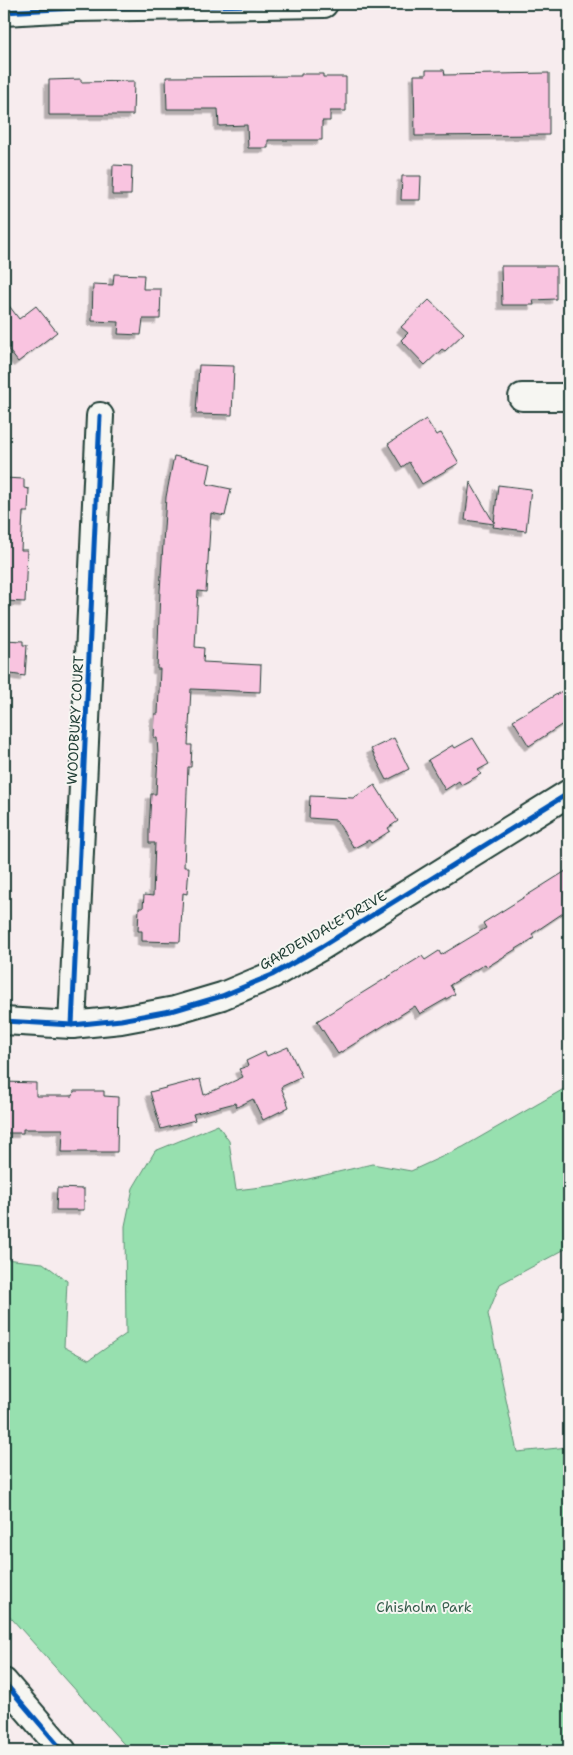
<svg xmlns="http://www.w3.org/2000/svg" width="573" height="1755" viewBox="0 0 573 1755" font-family="'Shantell Sans',sans-serif">
	<defs>
		<filter id="shadow"><feDropShadow dx="-4.5" dy="4.5" stdDeviation="0" flood-color="#0004"/></filter>
	</defs>
	<rect width="100%" height="100%" fill="#f7ecee"/>
	<filter id="ink" filterUnits="userSpaceOnUse"><feTurbulence type="fractalNoise" baseFrequency=".02" numOctaves="2"/><feDisplacementMap in="SourceGraphic" scale="10" xChannelSelector="R" yChannelSelector="G"/><feConvolveMatrix kernelMatrix="1 2 1 2 8 2 1 2 1" color-interpolation-filters="sRGB"/></filter>
	<g filter="url(#ink)">
		<polygon fill="#97e0af" stroke="#5b8e72" points="569,1086 569,1247 500,1284 488,1314 517,1452 569,1447 569,1751 130,1751 4,1610 4,1259 43,1263 67,1281 64,1347 89,1360 126,1334 125,1226 133,1188 155,1151 218,1125 229,1141 236,1190 287,1184 372,1164 411,1171 463,1147"/>
		<g fill="#f9c4e0" stroke="#1f3d34" filter="url(#shadow)">
			<polygon points="426,70 444,70 445,75 549,73 549,135 415,136 414,75 426,75"/>
			<polygon points="301,74 323,74 323,77 346,77 346,111 330,111 330,121 322,121 322,140 268,140 268,148 248,148 247,125 219,126 218,109 167,109 166,77 301,76"/>
			<polygon points="81,79 81,82 134,81 133,115 49,115 49,80"/>
			<polygon points="113,165 132,166 131,195 112,195"/>
			<polygon points="402,176 421,176 420,200 401,200"/>
			<polygon points="501,266 556,266 556,299 533,300 534,305 502,305"/>
			<polygon points="114,274 144,275 143,289 161,289 160,319 143,319 141,335 118,334 119,322 92,321 93,284 113,285"/>
			<polygon points="4,299 19,319 36,306 57,332 18,362 4,344"/>
			<polygon points="429,300 464,333 445,351 442,349 425,365 401,340 408,333 401,327"/>
			<polygon points="199,365 234,366 232,415 196,414"/>
			<polygon points="426,419 436,435 441,433 459,463 422,484 409,462 402,467 388,444"/>
			<polygon points="174,456 211,464 207,484 231,489 225,516 211,513 206,592 198,591 195,647 204,648 203,662 261,665 260,692 191,689 188,745 192,745 191,767 188,767 184,867 189,867 187,894 183,893 180,942 142,941 142,931 138,931 139,908 143,908 144,895 153,896 155,843 149,843 149,831 151,794 156,794 158,754 157,738 154,738 155,714 158,714 160,669 157,669 160,591 166,497"/>
			<polygon points="4,478 24,479 24,488 29,489 28,512 23,512 21,550 27,550 25,602 4,601"/>
			<polygon points="470,482 494,523 498,485 531,489 526,531 493,527 494,524 465,520"/>
			<polygon points="4,640 23,641 23,645 27,645 25,676 4,673"/>
			<polygon points="569,687 569,720 529,746 513,720"/>
			<polygon points="394,738 409,769 387,780 371,749"/>
			<polygon points="473,738 489,764 478,770 481,774 461,785 459,781 445,790 428,760 453,745 455,748"/>
			<polygon points="375,785 398,821 388,828 390,831 371,843 369,840 354,848 336,820 309,818 310,796 353,798"/>
			<polygon points="569,869 569,909 532,934 534,938 487,967 485,964 450,985 455,994 439,1003 420,1014 415,1006 338,1054 317,1021 422,956 425,960 439,951 441,955 486,928 483,923"/>
			<polygon points="288,1047 302,1077 281,1087 289,1107 263,1120 253,1099 237,1107 235,1103 193,1114 195,1120 161,1129 150,1092 200,1079 204,1095 243,1077 239,1069 248,1066 246,1061 265,1052 267,1056"/>
			<polygon points="4,1082 36,1083 36,1096 73,1096 74,1091 104,1091 104,1096 118,1097 117,1152 62,1152 63,1129 23,1129 23,1133 4,1133"/>
			<polygon points="57,1188 84,1189 84,1210 56,1210"/>
		</g>
		<g fill="none" stroke-linecap="round" stroke-linejoin="round">
			<defs>
				<g id="street">
					<polyline points="4,12 75,8 324,4"/>
					<polyline points="522,397 569,397"/>
					<polyline points="4,1021 72,1025 121,1020 175,1010 222,996 272,975 321,947 569,793"/>
					<polyline points="72,1025 100,416"/>
					<polyline points="4,1682 63,1751"/>
				</g>
			</defs>
			<use href="#street" stroke="#1f3d34" stroke-width="30"/>
			<use href="#street" stroke="#f6f6f2" stroke-width="26"/>
			<defs>
				<g id="cycleway">
					<polyline points="4,12 75,8 324,4"/>
					<polyline points="4,1021 72,1025 121,1020 175,1010 222,996 272,975 321,947 569,793"/>
					<polyline points="72,1025 100,416"/>
					<polyline points="4,1682 63,1751"/>
				</g>
			</defs>
			<use href="#cycleway" stroke="#f6f6f2" stroke-width="8"/>
			<use href="#cycleway" stroke="#0057b8" stroke-width="5"/>
		</g>
	</g>
	<g text-anchor="middle" stroke-width="4" stroke-linejoin="round" paint-order="stroke">
		<g font-size="14" fill="#1f3d34" stroke="#f6f6f2">
			<text transform="translate(75 720) rotate(-87)" y="5">WOODBURY COURT</text>
			<text transform="translate(323 930) rotate(-30)" y="5">GARDENDALE DRIVE</text>
		</g>
		<g font-size="14" fill="#375e4d" stroke="#f6f6f2">
			<text x="424" y="1612">Chisholm Park</text>
		</g>
	</g>
	<rect width="573" height="1755" fill="none" stroke="#f6f6f2" stroke-width="20"/>
	<rect x="10" y="10" width="553" height="1735" fill="none" stroke="#1f3d34" stroke-width="2" filter="url(#ink)"/>
</svg>
